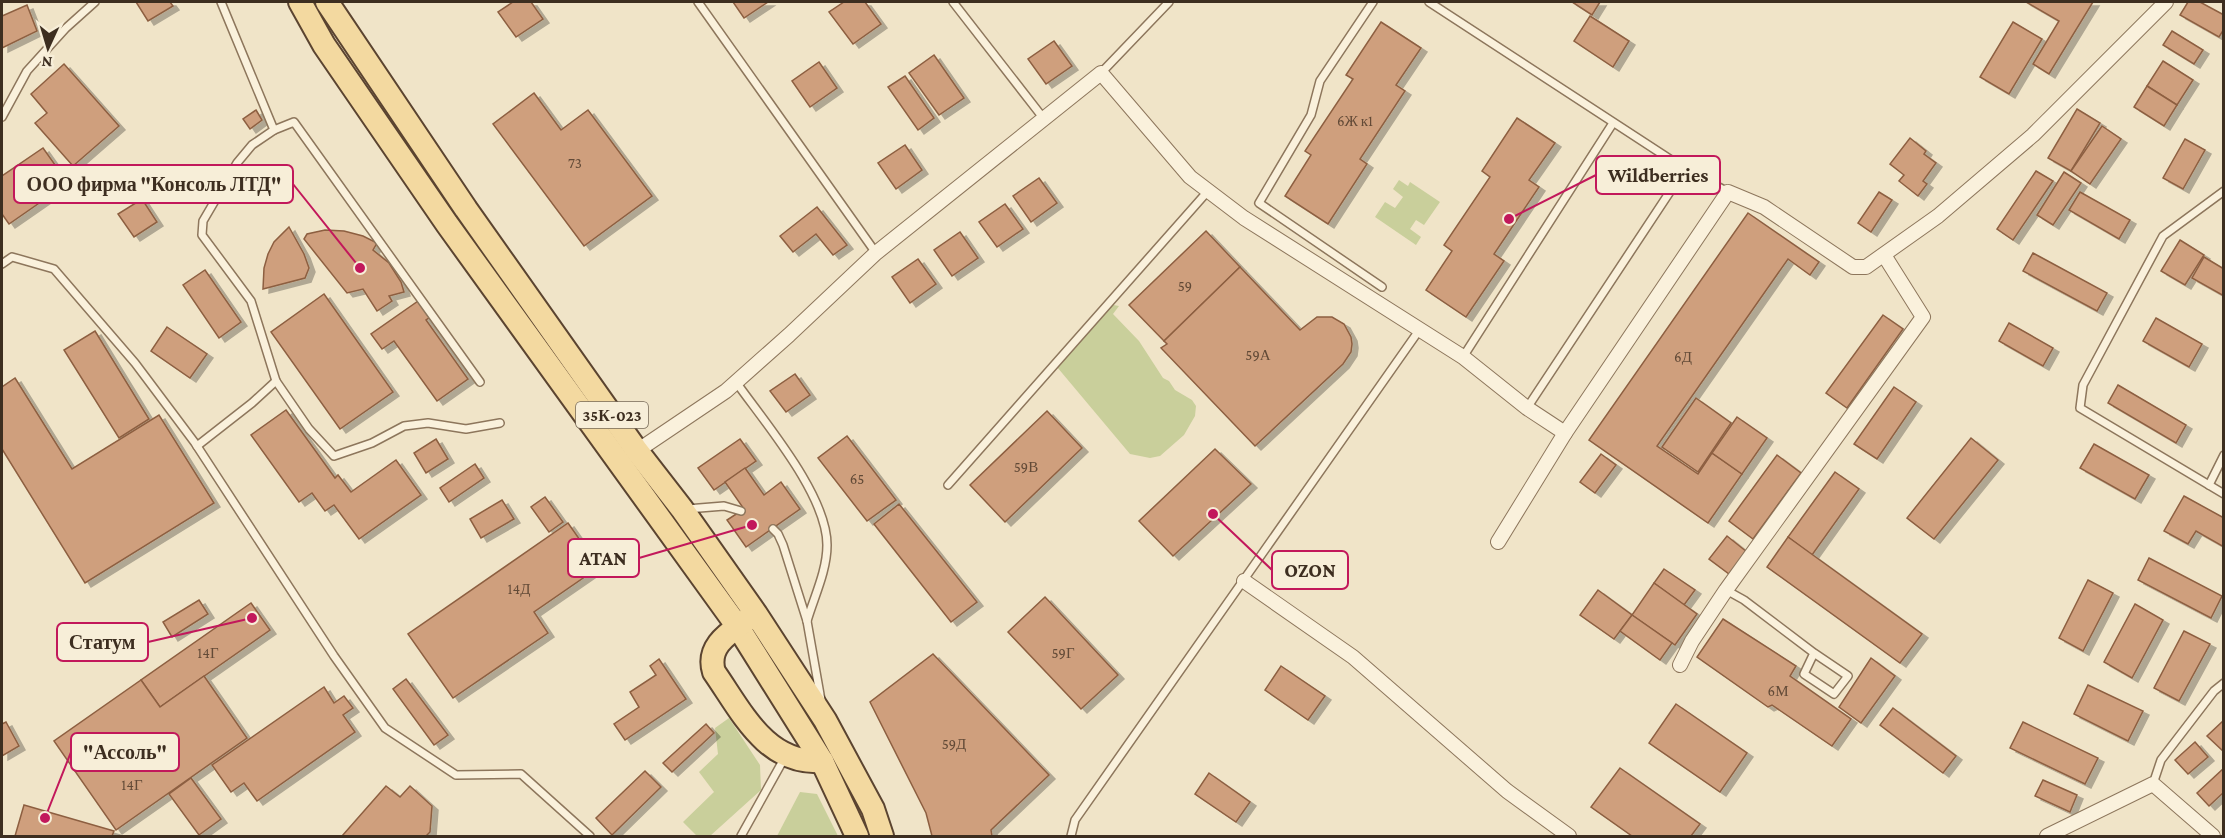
<svg xmlns="http://www.w3.org/2000/svg" width="2225" height="838" viewBox="0 0 2225 838" font-family="'Crimson Pro',serif">
	<defs>
		<filter id="shadow"><feDropShadow dx="6" dy="4" stdDeviation="0" flood-color="#0004"/></filter>
	</defs>
	<rect width="100%" height="100%" fill="#f0e4c8"/>
	<g fill="#c9cf9b">
		<polygon points="1399,180 1408,186 1410,182 1440,202 1424,225 1416,220 1410,229 1421,237 1416,245 1375,217 1385,202 1395,208 1403,197 1393,189"/>
		<polygon points="1108,304 1119,306 1113,314 1139,341 1163,378 1169,381 1175,390 1192,400 1196,406 1195,416 1184,435 1160,456 1150,458 1130,454 1057,367"/>
		<polygon points="729,718 760,765 761,790 710,836 697,836 683,822 714,792 699,772 718,754 715,728"/>
		<polygon points="800,792 817,794 838,836 777,836"/>
	</g>
	<g fill="#cf9f7d" stroke="#8d5f41" stroke-width="1.5" filter="url(#shadow)">
		<polygon points="136,2 170,2 173,6 148,21"/>
		<polygon points="513,2 531,2 543,19 516,37 498,12"/>
		<polygon points="733,2 768,2 744,18"/>
		<polygon points="844,2 865,2 881,24 853,44 829,12"/>
		<polygon points="1572,2 1600,2 1592,15"/>
		<polygon points="2026,2 2093,2 2049,74 2033,64 2059,21"/>
		<polygon points="2188,2 2200,2 2224,15 2224,29 2219,37 2180,15"/>
		<polygon points="27,5 37,31 2,48 2,16"/>
		<polygon points="1590,16 1629,41 1613,67 1574,41"/>
		<polygon points="1381,22 1421,48 1396,85 1405,91 1360,159 1367,164 1328,224 1285,196 1311,155 1305,151 1353,79 1346,75"/>
		<polygon points="2013,22 2042,39 2009,94 1980,77"/>
		<polygon points="2172,31 2203,50 2194,64 2163,45"/>
		<polygon points="1054,41 1072,66 1046,84 1028,59"/>
		<polygon points="934,55 964,98 939,115 909,73"/>
		<polygon points="2163,61 2193,80 2177,105 2147,86"/>
		<polygon points="819,62 837,88 810,107 792,81"/>
		<polygon points="64,64 119,126 73,166 35,123 47,113 31,94"/>
		<polygon points="905,76 934,118 918,130 888,87"/>
		<polygon points="2147,86 2177,105 2164,126 2134,107"/>
		<polygon points="534,93 561,130 588,110 652,196 584,246 493,124"/>
		<polygon points="2077,109 2100,123 2071,171 2048,158"/>
		<polygon points="256,110 262,120 250,129 243,119"/>
		<polygon points="1517,118 1555,143 1529,180 1539,187 1494,254 1504,261 1466,317 1426,290 1452,251 1444,245 1490,177 1482,171"/>
		<polygon points="2102,126 2121,139 2090,184 2071,171"/>
		<polygon points="1910,138 1926,151 1924,154 1936,163 1923,181 1927,184 1918,196 1899,181 1904,175 1890,164"/>
		<polygon points="2185,139 2205,150 2183,189 2163,178"/>
		<polygon points="905,145 922,170 896,189 878,163"/>
		<polygon points="43,148 68,183 9,224 2,214 2,176"/>
		<polygon points="2036,171 2053,181 2013,240 1997,229"/>
		<polygon points="2064,172 2081,183 2053,225 2037,215"/>
		<polygon points="1039,178 1057,203 1031,222 1013,196"/>
		<polygon points="1879,192 1892,200 1871,232 1858,223"/>
		<polygon points="2080,192 2130,220 2119,239 2069,210"/>
		<polygon points="142,199 157,222 134,237 118,214"/>
		<polygon points="1005,204 1023,229 997,247 979,222"/>
		<polygon points="817,207 847,245 833,255 816,234 793,252 780,236"/>
		<polygon points="1748,213 1819,262 1810,275 1788,259 1657,446 1698,474 1712,453 1742,474 1708,523 1589,440"/>
		<polygon points="289,227 304,254 309,268 305,278 263,289 264,268 268,254 274,242"/>
		<polygon points="325,230 344,231 363,236 377,243 373,250 389,263 401,282 404,292 389,296 392,301 377,311 363,289 347,293 304,239 307,234"/>
		<polygon points="1206,231 1240,267 1164,341 1129,305"/>
		<polygon points="960,232 978,258 952,276 934,250"/>
		<polygon points="2180,240 2204,255 2185,285 2161,271"/>
		<polygon points="2033,253 2107,293 2097,311 2023,271"/>
		<polygon points="2204,257 2224,269 2224,296 2192,278"/>
		<polygon points="918,259 936,284 910,303 892,277"/>
		<polygon points="1240,267 1300,330 1317,317 1332,317 1344,324 1351,337 1352,344 1351,352 1343,364 1255,446 1161,348 1167,344 1164,341"/>
		<polygon points="205,270 241,322 219,338 183,285"/>
		<polygon points="324,294 393,392 340,429 271,332"/>
		<polygon points="421,299 433,315 426,320 468,379 437,401 394,341 382,349 371,334"/>
		<polygon points="1883,315 1903,329 1847,408 1826,393"/>
		<polygon points="2156,318 2202,344 2189,367 2143,341"/>
		<polygon points="2009,323 2053,348 2043,366 1999,341"/>
		<polygon points="167,327 207,354 190,378 151,351"/>
		<polygon points="95,331 149,419 119,438 64,350"/>
		<polygon points="795,374 810,395 786,412 770,391"/>
		<polygon points="15,378 72,469 159,415 214,503 85,583 2,449 2,387"/>
		<polygon points="2118,385 2186,425 2176,443 2108,403"/>
		<polygon points="1894,387 1916,402 1877,459 1854,444"/>
		<polygon points="1696,398 1731,423 1698,472 1662,447"/>
		<polygon points="286,410 335,478 338,475 351,492 396,460 421,495 359,539 334,505 325,511 312,493 299,502 251,435"/>
		<polygon points="1047,411 1082,448 1005,522 970,485"/>
		<polygon points="1737,417 1767,438 1742,474 1712,453"/>
		<polygon points="847,436 896,500 867,521 818,458"/>
		<polygon points="1971,438 1998,460 1934,539 1907,518"/>
		<polygon points="436,439 448,459 426,473 414,453"/>
		<polygon points="740,439 756,461 714,490 698,468"/>
		<polygon points="2094,444 2149,475 2135,499 2080,468"/>
		<polygon points="1215,449 1251,484 1173,556 1139,521"/>
		<polygon points="1601,454 1616,465 1595,493 1580,482"/>
		<polygon points="1777,455 1801,473 1753,539 1729,521"/>
		<polygon points="475,464 484,478 449,502 440,488"/>
		<polygon points="745,468 764,495 781,482 800,509 746,547 727,520 744,509 725,482"/>
		<polygon points="1835,472 1859,489 1812,555 1788,537"/>
		<polygon points="2184,496 2224,518 2224,547 2196,531 2188,544 2164,531"/>
		<polygon points="545,497 563,522 549,532 531,507"/>
		<polygon points="502,500 514,519 481,538 470,519"/>
		<polygon points="899,504 977,602 951,622 874,524"/>
		<polygon points="568,523 599,567 534,612 548,633 453,698 408,634"/>
		<polygon points="1727,536 1747,552 1729,574 1709,559"/>
		<polygon points="1788,537 1922,634 1900,663 1767,567"/>
		<polygon points="2149,558 2222,596 2211,618 2138,580"/>
		<polygon points="1664,569 1695,590 1684,605 1654,583"/>
		<polygon points="2088,580 2113,593 2083,651 2059,638"/>
		<polygon points="1654,583 1697,614 1675,645 1632,615"/>
		<polygon points="1598,590 1632,615 1614,639 1580,615"/>
		<polygon points="1045,597 1118,675 1081,709 1008,632"/>
		<polygon points="199,600 208,614 172,637 163,622"/>
		<polygon points="251,603 270,630 160,707 141,680"/>
		<polygon points="2135,604 2163,620 2132,678 2104,662"/>
		<polygon points="1632,615 1672,643 1660,660 1620,631"/>
		<polygon points="1723,619 1796,666 1790,676 1851,719 1832,746 1772,705 1768,707 1697,657"/>
		<polygon points="2184,631 2210,644 2179,701 2154,688"/>
		<polygon points="933,654 1049,775 991,830 992,836 932,836 926,813 870,702"/>
		<polygon points="1871,658 1895,676 1861,723 1839,707"/>
		<polygon points="659,659 686,699 625,740 614,724 639,707 630,692 656,675 650,666"/>
		<polygon points="1281,666 1325,696 1308,720 1265,690"/>
		<polygon points="204,676 247,738 116,830 54,741 141,680 160,707"/>
		<polygon points="406,679 448,735 434,745 393,689"/>
		<polygon points="2088,685 2143,711 2128,741 2074,714"/>
		<polygon points="324,687 334,703 344,696 353,708 343,715 355,732 257,801 244,783 231,792 212,765"/>
		<polygon points="1676,704 1747,753 1720,792 1649,743"/>
		<polygon points="1893,708 1956,756 1943,773 1880,725"/>
		<polygon points="2224,720 2224,752 2207,736"/>
		<polygon points="6,722 19,746 2,756 2,724"/>
		<polygon points="2023,722 2098,758 2085,784 2010,748"/>
		<polygon points="706,724 714,733 672,772 663,763"/>
		<polygon points="2195,742 2208,757 2188,774 2175,760"/>
		<polygon points="1620,768 1700,824 1691,836 1632,836 1591,807"/>
		<polygon points="2224,768 2224,792 2209,806 2197,793"/>
		<polygon points="645,771 661,787 612,835 596,818"/>
		<polygon points="1209,773 1250,802 1236,822 1195,794"/>
		<polygon points="191,778 221,819 199,835 169,794"/>
		<polygon points="2043,780 2077,795 2070,812 2035,796"/>
		<polygon points="386,786 400,797 410,786 432,806 430,832 426,836 342,836"/>
		<polygon points="24,805 114,831 112,836 15,836"/>
	</g>
	<g fill="none" stroke-linecap="round" stroke-linejoin="round">
		<defs>
			<g id="lane">
				<polyline points="221,2 274,130 252,145 237,163 203,221 202,235 251,301 276,381 309,429 334,456 372,443 404,426 428,423 466,429 500,423"/>
				<polyline points="698,2 876,253"/>
				<polyline points="953,2 1044,119"/>
				<polyline points="1373,2 1320,81 1311,115 1259,203 1382,287"/>
				<polyline points="1429,2 1685,169 1728,192"/>
				<polyline points="1101,73 1169,2"/>
				<polyline points="2,117 27,71 66,28 95,2"/>
				<polyline points="274,130 294,122 480,382"/>
				<polyline points="2224,191 2163,236 2083,385 2080,408 2224,494"/>
				<polyline points="2,264 12,257 54,269 135,363 195,443 334,656 385,728 456,775 521,774 590,836"/>
				<polyline points="1463,357 1613,123"/>
				<path d="M736 382C765 423 827 495 827 545 827 571 814 597 807 621"/>
				<polyline points="1527,408 1685,169"/>
				<polyline points="197,446 252,403 276,381"/>
				<polyline points="948,485 1208,191"/>
				<polyline points="2209,485 2224,455"/>
				<polyline points="687,509 724,506 741,511"/>
				<polyline points="773,529 778,534 783,545 807,621 821,700"/>
				<polyline points="1726,590 1744,600 1814,653 1804,674 1834,694 1848,676 1814,653"/>
				<polyline points="2153,784 2161,760 2214,691 2224,683"/>
				<polyline points="741,836 785,757"/>
				<polyline points="1071,836 1075,820 1420,329"/>
			</g>
			<g id="street">
				<polyline points="637,451 726,391 789,335 876,253 1101,73 1190,177 1244,218 1463,357 1527,408 1565,433 1728,192 1764,207 1853,267 1866,267 1938,216 2033,135 2166,2"/>
				<polyline points="1498,542 1565,433"/>
				<polyline points="1244,581 1353,657 1507,791 1569,836"/>
				<polyline points="1680,665 1692,641 1726,590 1923,317 1884,255"/>
				<polyline points="2047,836 2153,784 2213,836"/>
			</g>
			<g id="primary">
				<polyline points="300,2 324,45 447,224 738,627 822,761 857,836"/>
				<polyline points="327,2 466,209 637,451 682,509 756,614 825,720 873,809 882,836"/>
				<path d="M748 619C729 633 706 646 714 672 742 712 766 765 822 761"/>
			</g>
		</defs>
		<use href="#lane" stroke="#8d765c" stroke-width="10"/>
		<use href="#street" stroke="#8d765c" stroke-width="16"/>
		<use href="#primary" stroke="#5b4430" stroke-width="26"/>
		<use href="#lane" stroke="#faf1dc" stroke-width="7"/>
		<use href="#street" stroke="#faf1dc" stroke-width="14"/>
		<use href="#primary" stroke="#f3d9a0" stroke-width="22"/>
	</g>
	<g text-anchor="middle" stroke-width="5" stroke-linejoin="round" paint-order="stroke">
		<g font-size="15" fill="#624a37">
			<text x="1355" y="126">6Ж к1</text>
			<text x="575" y="168">73</text>
			<text x="1185" y="291">59</text>
			<text x="1258" y="360">59А</text>
			<text x="1683" y="362">6Д</text>
			<text x="1026" y="472">59В</text>
			<text x="857" y="484">65</text>
			<text x="519" y="594">14Д</text>
			<text x="208" y="658">14Г</text>
			<text x="1063" y="658">59Г</text>
			<text x="1778" y="696">6М</text>
			<text x="954" y="749">59Д</text>
			<text x="132" y="790">14Г</text>
		</g>
		<rect fill="#f7eed8" stroke="#756857" stroke-width="1.5" x="576" y="402" width="72" height="26" rx="4.5"/>
		<g font-size="16" font-weight="bold" fill="#3d2e20">
			<text x="612" y="421">35К-023</text>
		</g>
	</g>
	<path fill="none" stroke="#c2185b" stroke-width="2" d="M1509 219L1596 175M360 268L293 184M752 525L639 558M1213 514L1272 570M252 618L148 642M45 818L71 752"/>
	<g fill="#c2185b" stroke="#f7eed8" stroke-width="2">
		<circle cx="1509" cy="219" r="6"/>
		<circle cx="360" cy="268" r="6"/>
		<circle cx="752" cy="525" r="6"/>
		<circle cx="1213" cy="514" r="6"/>
		<circle cx="252" cy="618" r="6"/>
		<circle cx="45" cy="818" r="6"/>
	</g>
	<g fill="#f7eed8" stroke="#c2185b" stroke-width="2">
		<rect x="1596" y="156" width="124" height="38" rx="6"/>
		<rect x="14" y="165" width="279" height="38" rx="6"/>
		<rect x="568" y="539" width="71" height="38" rx="6"/>
		<rect x="1272" y="551" width="76" height="38" rx="6"/>
		<rect x="57" y="623" width="91" height="38" rx="6"/>
		<rect x="71" y="733" width="108" height="38" rx="6"/>
	</g>
	<g font-size="20" text-anchor="middle" font-weight="bold" fill="#3d2e20">
		<text x="1658" y="182">Wildberries</text>
		<text x="154" y="191">ООО фирма "Консоль ЛТД"</text>
		<text x="603" y="565">ATAN</text>
		<text x="1310" y="577">OZON</text>
		<text x="102" y="649">Статум</text>
		<text x="125" y="759">"Ассоль"</text>
	</g>
	<rect width="2225" height="838" fill="none" stroke="#3d2e20" stroke-width="6"/>
	<g transform="translate(48 48) rotate(184)" stroke="#f7eed8" stroke-width="4.5" paint-order="stroke">
	<path d="M0-4.5L10 22L0 15L-10 22Z" fill="#3d2e20"/>
	<text y="-9" font-size="16" font-weight="bold" text-anchor="middle" fill="#3d2e20">N</text>
	</g>
</svg>
